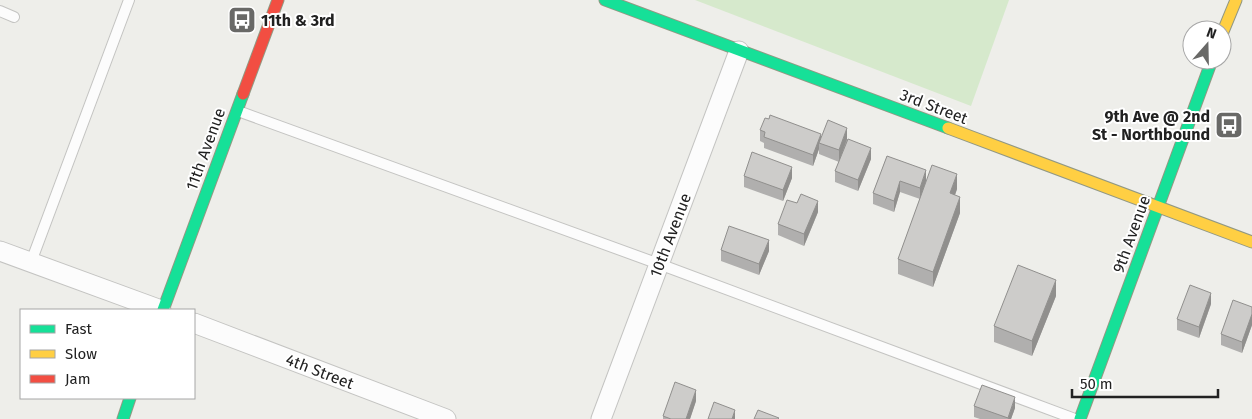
<svg xmlns="http://www.w3.org/2000/svg" width="1252" height="419" viewBox="0 0 1252 419" font-family="'Fira Sans',sans-serif">
	<rect width="100%" height="100%" fill="#eeeeea"/>
	<polygon fill="#d6e9cc" points="695,0 1009,0 971,106"/>
	<g fill="none" stroke-linecap="round" stroke-linejoin="round">
		<defs>
			<g id="lane">
				<polyline points="0,11 14,17"/>
				<polyline points="238,111 659,264 1075,419"/>
				<polyline points="31,262 129,0"/>
			</g>
			<g id="street">
				<polyline points="0,251 161,310"/>
				<polyline points="194,323 446,419"/>
				<polyline points="601,419 739,51"/>
			</g>
			<g id="fast">
				<polyline points="605,0 948,128"/>
				<polyline points="163,310 243,94"/>
				<polyline points="123,419 130,398"/>
				<polyline points="1080,419 1212,60"/>
			</g>
			<g id="slow">
				<polyline points="1222,34 1236,0"/>
				<polyline points="948,128 1252,242"/>
			</g>
			<polyline id="jam" points="243,94 278,0"/>
		</defs>
		<use href="#lane" stroke="#c4c4c2" stroke-width="12"/>
		<use href="#street" stroke="#c4c4c2" stroke-width="21"/>
		<use href="#fast" stroke="#929883" stroke-width="13"/>
		<use href="#slow" stroke="#929883" stroke-width="13"/>
		<use href="#jam" stroke="#929883" stroke-width="13"/>
		<use href="#lane" stroke="#fcfcfc" stroke-width="10"/>
		<use href="#street" stroke="#fcfcfc" stroke-width="19"/>
		<use href="#fast" stroke="#16e098" stroke-width="11"/>
		<use href="#slow" stroke="#ffcf43" stroke-width="11"/>
		<use href="#jam" stroke="#f24e42" stroke-width="11"/>
	</g>
	<g fill="#b0afae">
		<polygon points="760,130 821,139 847,139 871,159 858,191 835,182 835,171 839,162 819,154 819,149 813,166 764,148 764,143 760,141"/>
		<polygon points="887,156 926,181 957,189 955,195 960,213 933,287 898,274 898,259 920,199 900,192 894,212 873,204 873,193"/>
		<polygon points="744,176 792,178 783,201 744,187"/>
		<polygon points="797,203 818,212 804,246 778,235 778,224"/>
		<polygon points="721,250 769,251 759,275 721,261"/>
		<polygon points="1056,296 1032,356 994,342 994,326"/>
		<polygon points="1211,304 1199,338 1177,330 1177,319"/>
		<polygon points="1252,307 1252,325 1242,353 1221,345 1221,334"/>
		<polygon points="696,401 690,419 663,419 663,416"/>
		<polygon points="974,406 1015,408 1011,419 980,419 974,417"/>
	</g>
	<g fill="#908f8d">
		<polygon points="847,128 847,139 839,162 839,150"/>
		<polygon points="821,134 821,144 819,143 819,149 813,166 813,155"/>
		<polygon points="871,148 871,159 858,191 858,180"/>
		<polygon points="792,167 792,178 783,201 783,190"/>
		<polygon points="926,170 926,181 920,199 920,188"/>
		<polygon points="957,174 957,189 950,209 950,193"/>
		<polygon points="900,181 900,192 894,212 894,201"/>
		<polygon points="960,197 960,213 933,287 933,272"/>
		<polygon points="818,201 818,212 804,246 804,234"/>
		<polygon points="769,240 769,251 759,275 759,264"/>
		<polygon points="1056,280 1056,296 1032,356 1032,341"/>
		<polygon points="1211,293 1211,304 1199,338 1199,327"/>
		<polygon points="1252,314 1252,325 1242,353 1242,342"/>
		<polygon points="696,390 696,401 690,419 686,419"/>
		<polygon points="1015,397 1015,408 1011,419 1008,419"/>
		<polygon points="735,410 735,419 732,419"/>
	</g>
	<g fill="#cdccca" stroke="#908f8d">
		<polygon points="770,115 821,134 813,155 764,137 765,132 760,130 765,118 769,119"/>
		<polygon points="828,120 847,128 839,150 819,143"/>
		<polygon points="848,139 871,148 858,180 835,171"/>
		<polygon points="752,152 792,167 783,190 744,176"/>
		<polygon points="887,156 926,170 920,188 900,181 894,201 873,193"/>
		<polygon points="932,165 957,174 950,193 960,197 933,272 898,259"/>
		<polygon points="801,194 818,201 804,234 778,224 787,200 797,203"/>
		<polygon points="729,226 769,240 759,264 721,250"/>
		<polygon points="1018,265 1056,280 1032,341 994,326"/>
		<polygon points="1190,285 1211,293 1199,327 1177,319"/>
		<polygon points="1233,300 1252,307 1252,314 1242,342 1221,334"/>
		<polygon points="675,382 696,390 686,419 671,419 663,416"/>
		<polygon points="982,385 1015,397 1008,418 974,406"/>
		<polygon points="714,402 735,410 732,419 708,419"/>
		<polygon points="758,410 779,418 778,419 754,419"/>
	</g>
	<defs>
		<symbol id="bus-square" viewBox="-11 -11 22 22"><rect x="-9" y="-9" width="18" height="18" rx="4" fill="#696967" stroke="#fff"/><path d="M-5-6H5V4H4V6H2V4H-2V6H-4V4H-5ZM-3.5-4V0h7V-4ZM-3.5 1.2v1.5H-2V1.2ZM2 1.2v1.5H3.5V1.2Z" fill="#fff"/></symbol>
	</defs>
	<g fill-rule="evenodd">
		<use href="#bus-square" x="226" y="4" width="32" height="32"/>
		<use href="#bus-square" x="1213" y="109" width="32" height="32"/>
	</g>
	<g text-anchor="middle" stroke-width="4" stroke-linejoin="round" paint-order="stroke">
		<g font-size="16" font-weight="bold" fill="#212121" stroke="#fff" text-anchor="start">
			<text x="261" y="26">11th &amp; 3rd</text>
			<text x="1210" y="122" text-anchor="end">9th Ave @ 2nd<tspan x="1210" dy="18">St - Northbound</tspan></text>
		</g>
		<g font-size="16" fill="#212121" stroke="#fff">
			<text transform="translate(934 106) rotate(21)" y="6">3rd Street</text>
			<text transform="translate(205 149) rotate(-70)" y="6">11th Avenue</text>
			<text transform="translate(1131 234) rotate(-70)" y="6">9th Avenue</text>
			<text transform="translate(670 235) rotate(-69)" y="6">10th Avenue</text>
			<text transform="translate(320 371) rotate(21)" y="6">4th Street</text>
		</g>
	</g>
	<rect x="20" y="309" width="175" height="90" fill="#ffffff" stroke="#a6a6a6"/>
	<rect x="30" y="325" width="25" height="8" fill="#16e098" stroke="#a6a6a6"/>
	<text x="65" y="334" font-size="15" fill="#212121">Fast</text>
	<rect x="30" y="350" width="25" height="8" fill="#ffcf43" stroke="#a6a6a6"/>
	<text x="65" y="359" font-size="15" fill="#212121">Slow</text>
	<rect x="30" y="375" width="25" height="8" fill="#f24e42" stroke="#a6a6a6"/>
	<text x="65" y="384" font-size="15" fill="#212121">Jam</text>
	<g transform="translate(1207 45) rotate(20)"><circle r="24" fill="#ffffff" stroke="#a6a6a6"/>
	<path d="M0-4L9 19L0 12L-9 19Z" fill="#696967"/>
	<text y="-8" font-size="14" font-weight="bold" text-anchor="middle" fill="#212121">N</text>
	</g>
	<path d="M1072 389v8h146v-8" fill="none" stroke="#212121" stroke-width="2.5"/>
	<text x="1080" y="389" font-size="15" fill="#212121" stroke="#ffffff" stroke-width="4" paint-order="stroke">50 m</text>
</svg>
